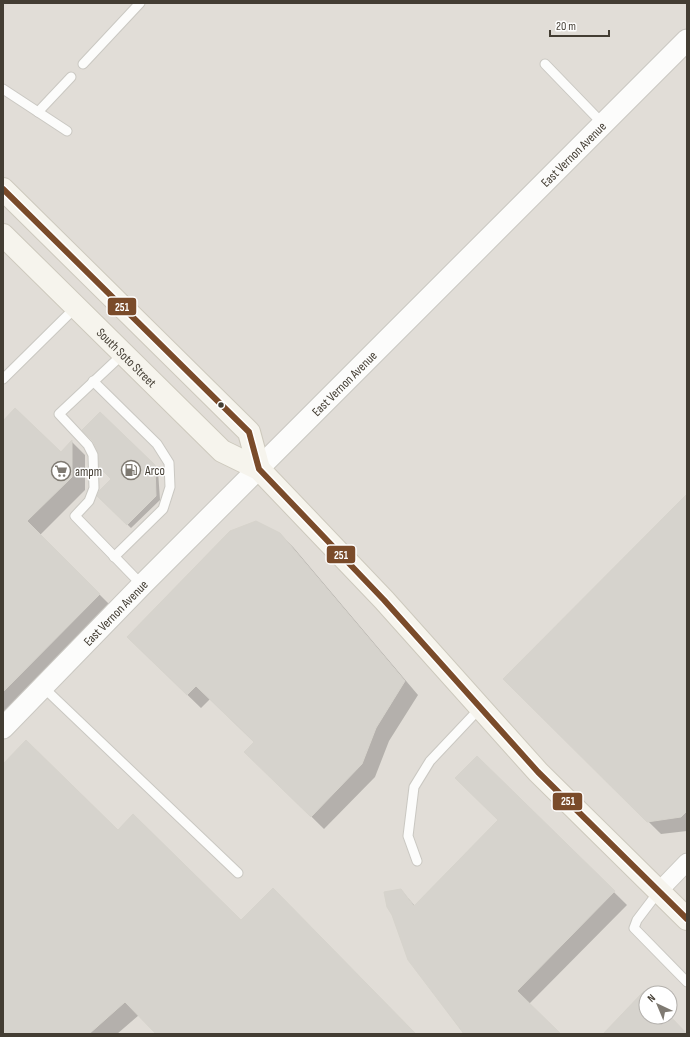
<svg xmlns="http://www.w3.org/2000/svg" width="690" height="1037" viewBox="0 0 690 1037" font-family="'Sofia Sans Condensed',sans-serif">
	<rect width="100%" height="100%" fill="#eeece6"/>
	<path fill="#e1ddd7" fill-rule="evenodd" d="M3 3H687V1034H3ZM646 993H670V1017H646Z"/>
	<g fill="#0003">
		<polygon points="100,413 158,471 160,500 131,528 98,496 115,481"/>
		<polygon points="3,422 61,453 72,442 85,455 85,490 40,535 113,608 3,719"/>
		<polygon points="687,495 687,831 661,834 504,679"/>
		<polygon points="280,534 293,547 418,695 389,741 375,777 324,829 259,765 255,743 210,699 201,708 141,650"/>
		<polygon points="477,757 627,905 529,1004 559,1034 464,1034 409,959 401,890 415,906 500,820"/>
		<polygon points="3,765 118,831 241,921 415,1034 158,1034 139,1015 117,1034 3,1034"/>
	</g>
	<g fill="#d6d3cd" stroke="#d6d3cc">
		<polygon points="15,408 61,452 72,440 72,477 27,521 100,594 3,692 3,421"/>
		<polygon points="100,412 155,465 156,496 127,525 97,496 100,490 111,479 99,467 98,452 93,441 82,430"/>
		<polygon points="687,494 687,811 681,817 647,822 503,679"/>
		<polygon points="256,521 280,533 405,681 376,728 362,764 311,817 244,752 254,742 196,686 187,695 127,637 230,531"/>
		<polygon points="26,740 118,830 133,814 241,920 273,888 416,1034 156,1034 125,1002 89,1034 3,1034 3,764"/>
		<polygon points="477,756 615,891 517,991 561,1034 464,1034 408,960 392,915 387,907 384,892 401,889 414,906 498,820 455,778"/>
		<polygon points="644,991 646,993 646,1017 670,1016 687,1034 603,1034"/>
	</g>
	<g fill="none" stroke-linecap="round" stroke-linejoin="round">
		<defs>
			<g id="service">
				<polyline points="83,64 140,3"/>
				<polyline points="545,64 603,124"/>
				<polyline points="3,89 67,131"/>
				<polyline points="38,112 71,77"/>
				<polyline points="124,353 59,414 88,445 93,455 94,488 89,501 75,516 142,585"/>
				<polyline points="3,379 76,307"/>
				<polyline points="93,381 157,444 169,463 170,487 163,509 114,557"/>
				<polyline points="43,687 238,873"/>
				<polyline points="417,861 408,836 414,787 430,761 480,708"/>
				<polyline points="659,891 637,920 634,928 687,982"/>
			</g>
			<polyline id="minor" points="659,891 687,862"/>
			<g id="tertiary">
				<path id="s1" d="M3 728 142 585 687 40"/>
			</g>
			<g id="secondary">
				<polyline points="3,189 249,432 259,469"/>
				<path id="s2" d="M3 235 222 451 259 469 384 600 538 772 687 919"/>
			</g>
		</defs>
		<use href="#service" stroke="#cac8c2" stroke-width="11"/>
		<use href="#minor" stroke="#cac8c2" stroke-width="19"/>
		<use href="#tertiary" stroke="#cac8c2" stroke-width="23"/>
		<use href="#secondary" stroke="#cdc9bd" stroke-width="24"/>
		<use href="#service" stroke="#fcfcfb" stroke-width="9"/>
		<use href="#minor" stroke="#fcfcfb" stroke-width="17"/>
		<use href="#tertiary" stroke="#fcfcfb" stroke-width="21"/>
		<use href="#secondary" stroke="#f6f4ed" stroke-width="22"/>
		<defs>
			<polyline id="bus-1" points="3,189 249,432 259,469 384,600 538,772 687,919"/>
		</defs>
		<use href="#bus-1" stroke="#fff" stroke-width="9"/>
		<use href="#bus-1" stroke="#7a4b2a" stroke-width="6"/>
	</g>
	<defs>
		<symbol id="fuel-ring" viewBox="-11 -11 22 22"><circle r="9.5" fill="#fff" stroke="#7f7a72" stroke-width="1.5"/><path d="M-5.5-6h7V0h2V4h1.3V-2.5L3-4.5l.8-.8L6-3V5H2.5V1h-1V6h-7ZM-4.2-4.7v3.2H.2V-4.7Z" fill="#7f7a72"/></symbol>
		<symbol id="supermarket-ring" viewBox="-11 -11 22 22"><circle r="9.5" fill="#fff" stroke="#7f7a72" stroke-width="1.5"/><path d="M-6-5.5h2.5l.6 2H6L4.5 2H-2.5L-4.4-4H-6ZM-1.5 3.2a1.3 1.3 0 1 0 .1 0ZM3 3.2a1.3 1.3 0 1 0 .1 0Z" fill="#7f7a72"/></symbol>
	</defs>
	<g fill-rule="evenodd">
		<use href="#fuel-ring" x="120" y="459" width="22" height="22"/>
		<use href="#supermarket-ring" x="50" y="460" width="22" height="22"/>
	</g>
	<circle fill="#433d33" stroke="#fff" stroke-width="1.5" cx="221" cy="405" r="3.5"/>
	<g text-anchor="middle" stroke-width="3" stroke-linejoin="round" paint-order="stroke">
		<g font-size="13" fill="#433d33" stroke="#fff">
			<text dy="5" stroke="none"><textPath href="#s1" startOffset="809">East Vernon Avenue</textPath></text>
			<text dy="5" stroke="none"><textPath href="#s2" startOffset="174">South Soto Street</textPath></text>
			<text dy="5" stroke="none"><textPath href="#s1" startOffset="485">East Vernon Avenue</textPath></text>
			<text dy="5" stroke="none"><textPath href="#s1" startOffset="161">East Vernon Avenue</textPath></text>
		</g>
		<g font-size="13" fill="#433d33" stroke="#fff" text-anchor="start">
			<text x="145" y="475">Arco</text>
			<text x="75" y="476">ampm</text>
		</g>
	</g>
	<g stroke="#fff" stroke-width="1.5">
		<rect x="107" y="297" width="30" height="19" rx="4" fill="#7a4b2a"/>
		<rect x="326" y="545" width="30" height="19" rx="4" fill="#7a4b2a"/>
		<rect x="552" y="792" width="31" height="19" rx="4" fill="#7a4b2a"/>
	</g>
	<g font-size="11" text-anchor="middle" font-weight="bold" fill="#fff">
		<text x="122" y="311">251</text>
		<text x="341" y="559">251</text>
		<text x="568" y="805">251</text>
	</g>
	<rect width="690" height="1037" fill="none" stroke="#433d33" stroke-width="8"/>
	<g transform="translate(658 1005) rotate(316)"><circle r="19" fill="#ffffff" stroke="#b4b1ad"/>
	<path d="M0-3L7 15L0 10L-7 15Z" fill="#7f7a72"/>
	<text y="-6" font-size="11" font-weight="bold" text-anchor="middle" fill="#433d33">N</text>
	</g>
	<path d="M550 30v6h59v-6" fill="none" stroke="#433d33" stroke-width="2"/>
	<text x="556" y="30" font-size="12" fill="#433d33" stroke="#ffffff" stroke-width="3" paint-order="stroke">20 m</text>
</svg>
